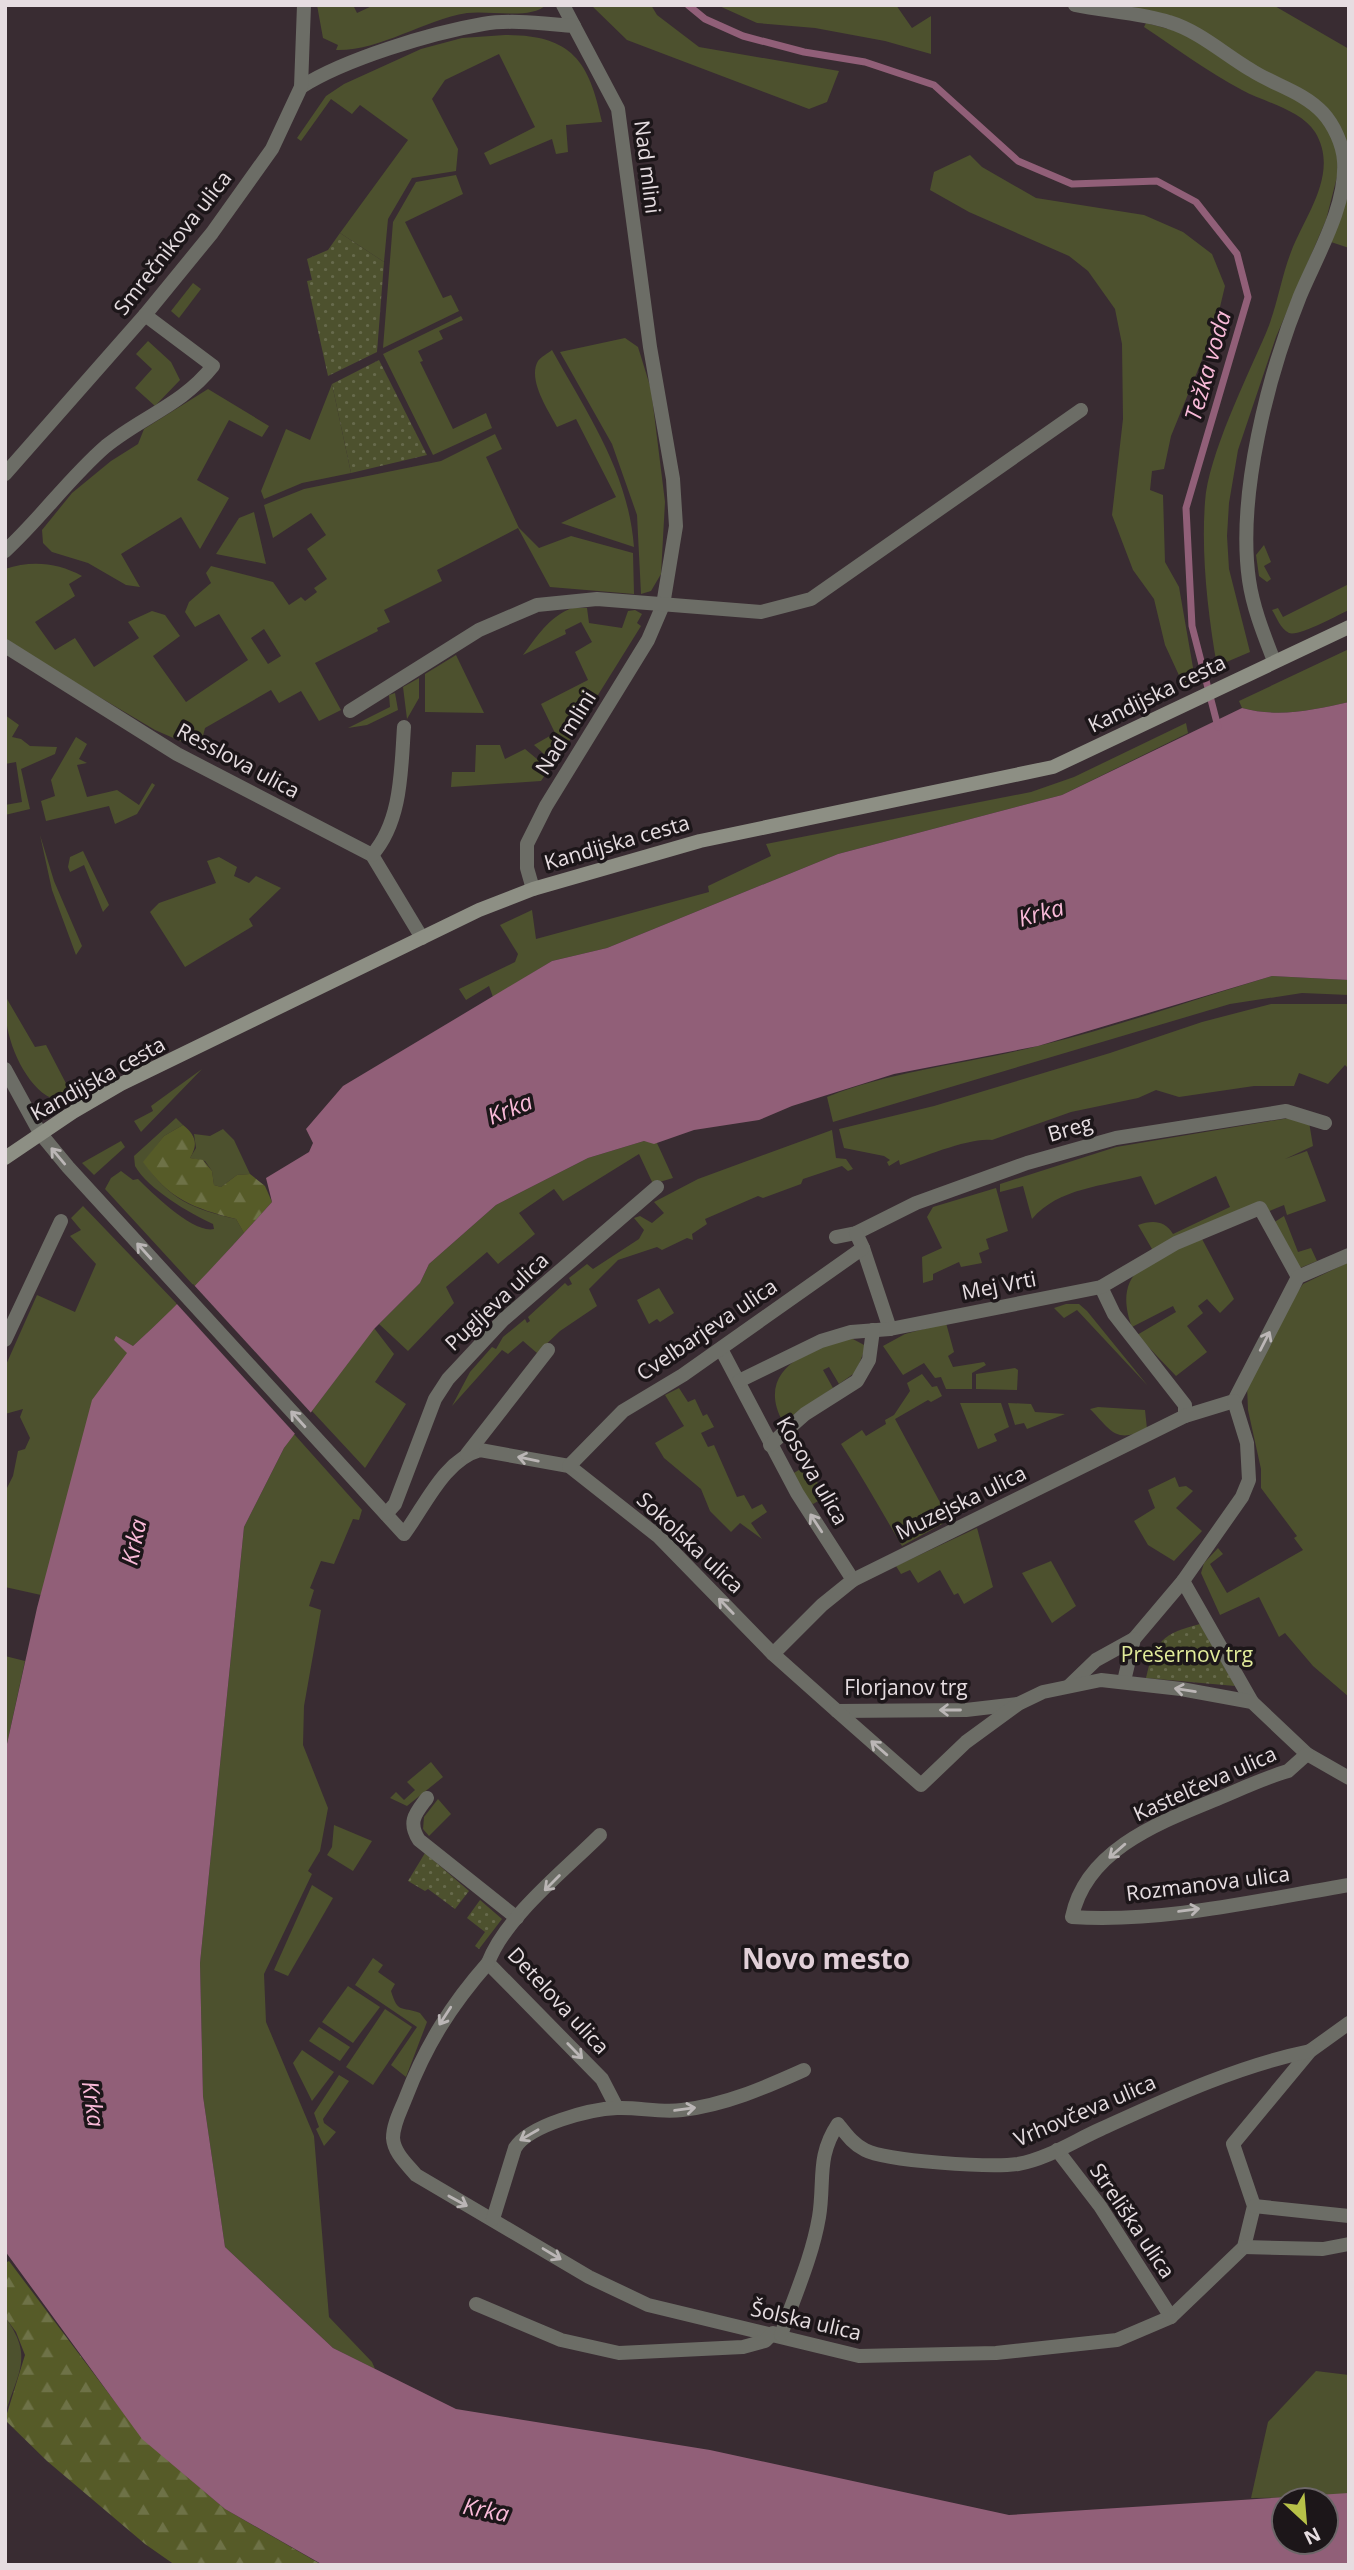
<svg xmlns="http://www.w3.org/2000/svg" width="1354" height="2570" viewBox="0 0 1354 2570" font-family="'Open Sans',sans-serif">
	<defs>
		<pattern id="forest-firs" width="22" height="20" patternUnits="userSpaceOnUse" patternTransform="scale(1.75)"><rect width="22" height="20" fill="#565b28"/><path d="M5 1l3.5 6h-7zM16 11l3.5 6h-7z" fill="#6e7247"/></pattern>
		<pattern id="park-dots" width="8" height="8" patternUnits="userSpaceOnUse" patternTransform="scale(1.75)"><rect width="8" height="8" fill="#4d512e"/><path d="M2 2h.1M6 6h.1" fill="none" stroke="#676a4c" stroke-width="1.8" stroke-linecap="round"/></pattern>
	</defs>
	<rect width="100%" height="100%" fill="#392c32"/>
	<g fill="#4d512e" fill-rule="evenodd">
		<path d="M317 5H353L357 13 374 5H546C531 20 490 10 467 13 423 20 381 51 336 50L338 45 323 38Z"/>
		<polygon points="591,5 651,5 657,15 699,47 839,71 827,102 809,109 627,40"/>
		<polygon points="717,5 896,5 912,28 931,16 931,54 885,41 815,28 757,23"/>
		<polygon points="1110,5 1273,5 1349,49 1349,152 1334,118 1198,30"/>
		<path d="M1146 23 1180 32 1310 107 1329 128 1337 147 1338 173 1326 220 1276 337 1238 450 1229 503 1227 536 1229 569 1250 652 1217 666C1208 614 1201 556 1205 502 1208 456 1247 377 1266 333 1277 307 1281 278 1291 252 1305 215 1340 173 1315 132 1301 110 1264 102 1242 90 1208 72 1176 48 1144 27Z"/>
		<path d="M505 35C571 35 589 60 602 122L566 125 568 152 556 154 552 139 490 165 484 153 535 127 499 54 445 80 432 99 458 149 456 171 412 178 388 219 384 262 340 233 408 140 360 105 352 114 331 99 301 141 297 138 326 96 344 84 421 49 462 38Z"/>
		<polygon points="970,155 982,167 1036,198 1144,215 1183,232 1212,254 1225,286 1215,328 1171,436 1164,469 1152,471 1150,490 1163,495 1165,562 1179,587 1195,679 1183,684 1165,645 1154,599 1133,570 1112,515 1123,419 1122,344 1115,309 1088,271 1069,256 969,212 930,190 934,172"/>
		<polygon points="456,175 463,194 405,222 443,298 451,295 459,311 383,348 393,222 416,182"/>
		<polygon points="1349,181 1349,248 1331,242"/>
		<polygon points="193,283 201,289 179,318 171,311"/>
		<polygon points="461,316 463,320 439,331 443,339 418,351 423,361 420,362 453,429 486,413 492,428 433,455 383,354"/>
		<polygon points="625,338 638,347 651,389 665,502 661,574 651,591 641,594 637,515 612,444 560,352"/>
		<polygon points="148,341 171,362 180,380 155,406 135,388 152,369 136,354"/>
		<path d="M552 350C588 415 628 471 634 547L561 523 616 497 576 419 557 427C549 411 527 380 538 361 541 357 548 353 552 350Z"/>
		<polygon points="332,384 351,473 302,483 264,499 261,491 286,429 310,440"/>
		<polygon points="208,389 269,426 262,437 229,420 197,480 229,498 200,549 181,517 121,554 140,587 126,585 88,563 52,552 43,543 42,530 72,493 111,461 138,444 144,429"/>
		<path d="M495 434 502 449 486 457 519 528 539 548 571 536 633 553 634 594 550 587 518 528 437 570 442 581 384 610 390 622 377 628 378 631 315 663 341 710 319 721 301 691 279 703 271 690 205 728 201 744 194 747 155 730 5 641V569C32 560 58 563 82 576L69 584 75 596 35 622 55 650 75 638 94 667 139 638 128 622 152 611 165 615 180 636 153 656 186 702 248 660 219 614 195 627 185 612 189 602 211 583 206 573 211 566 273 582 289 605 301 597 305 601 317 592 314 588 327 579 307 549 326 535 311 513 273 538 264 505 304 489 441 461ZM264 629 281 656 268 664 251 638Z"/>
		<polygon points="254,512 266,564 216,554 239,518"/>
		<polygon points="1264,545 1271,562 1264,566 1271,579 1267,582 1259,576 1256,555"/>
		<path d="M1349 584V610C1338 615 1298 637 1289 633 1280 628 1277 618 1272 610L1278 608 1283 617Z"/>
		<path d="M572 608H587L589 623 622 628 628 611 635 610 642 614 637 623 641 626 555 764 534 745 555 733 541 704 588 680 575 652 592 642 581 622 565 630 566 634 523 655C537 636 549 617 572 608Z"/>
		<path d="M1349 649V702C1313 710 1279 718 1242 708L1239 701Z"/>
		<polygon points="456,655 484,713 425,712 425,674"/>
		<polygon points="419,678 419,698 407,719 403,687"/>
		<polygon points="395,693 398,710 367,725 348,728 390,707 389,695"/>
		<polygon points="5,715 19,725 12,737 21,739 30,746 57,747 55,754 21,769 30,809 5,815 5,805 22,802 16,762 5,764"/>
		<polygon points="1186,723 1188,733 1062,795 838,854 607,948 552,961 493,997 489,986 466,1000 459,989 515,962 518,954 500,925 532,910 536,939 709,892 708,886 771,856 766,844 1031,792 1074,777"/>
		<polygon points="76,737 87,744 79,759 87,763 77,765 87,797 117,790 139,805 152,783 155,785 137,814 115,824 109,806 46,821 41,801 55,796 51,780"/>
		<polygon points="476,745 500,745 505,759 525,749 549,769 541,781 451,787 452,772 475,772"/>
		<polygon points="40,835 54,881 82,946 76,955 52,890"/>
		<polygon points="83,851 109,905 103,912 84,865 70,872 68,867 70,857"/>
		<polygon points="219,857 237,867 234,876 249,883 256,876 281,888 249,919 253,926 185,967 150,912 159,903 216,883 207,861"/>
		<path d="M1272 976 1349 980V995L1302 993 1230 1004 833 1122 827 1097C895 1070 967 1064 1038 1046 1117 1027 1195 999 1272 976Z"/>
		<path d="M7 999 35 1047 46 1045 70 1091 51 1098C22 1084 0 1028 7 999Z"/>
		<path d="M1271 1004H1349V1069L1345 1065 1328 1084 1299 1073 1294 1086H1254L1179 1097 1156 1090 1138 1098 1071 1112 992 1140C971 1137 922 1157 900 1165L899 1160 889 1166 887 1162 890 1160 884 1156 844 1148 839 1129 934 1106 1110 1053 1202 1022Z"/>
		<polygon points="202,1069 141,1132 134,1121 153,1111 151,1106"/>
		<path d="M176 1118 183 1125 164 1136 144 1162C169 1200 193 1209 236 1219L244 1233 195 1287 105 1189 111 1178 121 1171 133 1180 138 1179C152 1193 194 1234 214 1229L213 1224C189 1213 148 1189 135 1166L134 1156Z"/>
		<path d="M1289 1118 1309 1122 1313 1146 1285 1159 1307 1151 1326 1201 1287 1215 1284 1205 1267 1212 1261 1201 1155 1249H1152L1138 1225C1152 1220 1165 1220 1173 1234L1230 1207 1216 1176 1155 1205 1141 1176C1104 1186 1058 1188 1032 1219L1023 1186 1000 1192V1184L1116 1147Z"/>
		<polygon points="223,1129 234,1140 250,1174 237,1175 221,1187 214,1185 212,1171 205,1161 190,1158 196,1148 194,1134 210,1136"/>
		<polygon points="832,1130 836,1158 846,1159 853,1169 848,1171 842,1166 803,1179 801,1184 763,1198 758,1196 705,1219 707,1224 692,1234 693,1240 687,1238 662,1250 657,1247 618,1260 589,1289 597,1306 560,1331 537,1353 523,1341 508,1354 502,1350 452,1406 470,1372 492,1347 496,1349 503,1337 525,1319 527,1323 530,1321 528,1317 565,1283 568,1286 572,1284 569,1278 587,1264 593,1269 639,1239 644,1230 634,1218 640,1216 652,1223 664,1213 654,1202 698,1179"/>
		<polygon points="121,1141 125,1147 94,1175 82,1163"/>
		<polygon points="644,1141 657,1143 673,1178 653,1184 639,1154 563,1201 554,1189 519,1213 535,1234 498,1264 487,1252 446,1287 454,1303 408,1351 379,1324 420,1283 429,1264 496,1205 588,1158"/>
		<polygon points="996,1188 1008,1231 986,1239 989,1249 979,1253 982,1263 961,1267 959,1262 933,1274 933,1280 923,1283 922,1257 942,1248 927,1217 933,1207"/>
		<polygon points="83,1206 178,1305 133,1346 117,1337 114,1340 128,1353 96,1396 41,1595 5,1587 5,1492 13,1476 18,1451 25,1449 30,1438 20,1417 23,1409 5,1414 5,1367 37,1295 75,1312 96,1264 70,1236 81,1230 71,1218"/>
		<polygon points="1284,1216 1298,1252 1311,1248 1317,1261 1300,1268 1273,1223"/>
		<path d="M1202 1239 1234 1299 1220 1313 1207 1299 1198 1306 1203 1313 1187 1326 1207 1352 1176 1376 1137 1335 1176 1312 1173 1306 1132 1327C1110 1269 1155 1255 1202 1239Z"/>
		<polygon points="1349,1262 1349,1697 1313,1666 1285,1633 1279,1637 1259,1597 1220,1615 1201,1573 1204,1563 1218,1548 1223,1554 1210,1564 1227,1593 1303,1550 1294,1538 1297,1536 1261,1488 1261,1469 1248,1410 1247,1386 1291,1301 1303,1284"/>
		<polygon points="659,1288 674,1313 660,1322 657,1319 649,1324 637,1300"/>
		<polygon points="1066,1304 1079,1304 1087,1311 1148,1386 1077,1310 1064,1318 1054,1308"/>
		<polygon points="946,1323 954,1352 948,1356 953,1367 984,1362 986,1365 972,1373 972,1389 946,1389 941,1377 935,1378 924,1363 903,1375 883,1346 905,1334"/>
		<polygon points="374,1328 394,1354 375,1382 406,1404 365,1468 312,1411"/>
		<path d="M851 1338 866 1346 856 1372 839 1384 829 1367 823 1370 833 1388 783 1422C754 1370 809 1348 851 1338Z"/>
		<polygon points="1015,1368 1018,1370 1017,1390 976,1389 976,1374"/>
		<path d="M922 1374 932 1387 937 1386 942 1396 931 1402 928 1400 895 1419 942 1506 945 1505 953 1518 902 1546C882 1512 863 1478 841 1444L862 1430 866 1436 886 1424 885 1420 894 1415 910 1391 907 1383Z"/>
		<polygon points="679,1388 688,1402 695,1399 703,1416 707,1414 714,1427 701,1433 708,1447 714,1445 737,1497 744,1495 752,1509 762,1504 767,1512 751,1523 762,1539 740,1523 731,1532 710,1511 701,1489 664,1458 655,1443 684,1426 665,1395"/>
		<polygon points="960,1403 1001,1403 1009,1427 994,1434 997,1441 978,1449"/>
		<polygon points="1008,1403 1031,1404 1035,1412 1065,1414 1027,1429 1024,1423 1015,1425"/>
		<path d="M1098 1407 1145 1410 1147 1429C1115 1444 1112 1431 1090 1409Z"/>
		<polygon points="294,1434 362,1510 359,1520 353,1519 334,1564 321,1561 310,1588 314,1590 309,1606 321,1610 304,1706 303,1745 328,1808 320,1851 308,1871 312,1874 264,1974 266,2022 314,2136 329,2317 372,2362 375,2369 333,2348 225,2247 203,2096 200,1963 244,1527 284,1448"/>
		<polygon points="809,1464 820,1488 823,1486 829,1495 813,1504 807,1501 792,1474"/>
		<polygon points="1175,1477 1179,1487 1186,1486 1193,1491 1176,1508 1202,1531 1174,1561 1148,1545 1134,1521 1155,1508 1148,1490"/>
		<polygon points="977,1528 993,1587 964,1604 958,1593 954,1595 940,1570 918,1583 910,1570 901,1574 896,1566"/>
		<polygon points="1051,1561 1076,1606 1052,1623 1022,1573"/>
		<polygon points="5,1656 25,1661 5,1753"/>
		<polygon points="431,1762 443,1777 407,1806 390,1798 396,1792 404,1800 415,1790 407,1782"/>
		<polygon points="438,1799 451,1814 429,1836 423,1829 424,1817"/>
		<polygon points="334,1825 372,1841 353,1871 327,1855 332,1847"/>
		<polygon points="312,1885 333,1898 288,1976 274,1970"/>
		<path d="M373 1958 383 1965 378 1972 395 1984 391 1991C398 2014 401 2006 420 2013L427 2022 406 2077 391 2065 417 2027 355 1985Z"/>
		<polygon points="348,1986 380,2007 353,2043 322,2022"/>
		<polygon points="385,2009 412,2027 373,2085 346,2067"/>
		<polygon points="319,2027 350,2047 340,2061 309,2041"/>
		<polygon points="302,2050 334,2072 312,2101 293,2063"/>
		<polygon points="339,2075 349,2081 323,2119 324,2123 336,2132 324,2146 316,2129 319,2127 314,2113"/>
		<path d="M5 2317C35 2358 17 2372 5 2416Z"/>
		<polygon points="1316,2371 1349,2375 1349,2497 1251,2498 1268,2422"/>
	</g>
	<g fill="url(#forest-firs)">
		<path d="M183 1125C195 1135 199 1143 190 1158L203 1160 212 1171 214 1185 221 1187 237 1175 250 1174 265 1186 272 1202 244 1233 236 1219C193 1208 169 1199 143 1162L164 1136Z"/>
		<polygon points="9,2261 143,2439 225,2509 322,2565 175,2565 145,2544 47,2461 5,2420 25,2355 16,2332 5,2317 5,2263"/>
	</g>
	<g fill="url(#park-dots)">
		<polygon points="340,233 384,262 377,352 328,376 307,281 312,280 307,259 328,250"/>
		<polygon points="379,360 427,455 351,473 332,384"/>
		<path d="M1200 1624 1235 1686 1146 1678C1154 1641 1164 1633 1200 1624Z"/>
		<polygon points="425,1853 469,1891 455,1909 428,1889 425,1891 408,1881"/>
		<polygon points="480,1900 502,1919 479,1949 475,1946 485,1932 467,1918"/>
	</g>
	<path fill="#915f78" fill-rule="evenodd" d="M1349 702V980L1272 976 1038 1046 894 1074 792 1106 759 1120 694 1130 654 1144 644 1141 588 1158 496 1205 429 1264 420 1283 374 1329 284 1448 244 1527 200 1963 203 2096 225 2247 333 2348 456 2409 710 2450 1009 2515 1349 2493V2565H323L225 2509 142 2439 5 2251V1753L37 1608 92 1400 127 1353 114 1340 116 1336 133 1346C183 1301 227 1252 272 1202L266 1178 309 1152 313 1143 306 1129 343 1086 552 961 607 948 838 854 1062 795 1242 708C1279 718 1313 710 1349 702ZM1284 2500H1326V2542H1284Z"/>
	<polygon fill="#392c32" points="193,1284 313,1415 297,1436 176,1303"/>
	<g fill="none" stroke-linecap="round" stroke-linejoin="round">
		<polyline stroke="#915f78" stroke-width="7" points="688,5 705,19 743,36 804,52 865,62 934,85 1018,161 1072,184 1157,181 1196,202 1237,254 1248,297 1186,508 1192,626 1218,727"/>
		<g stroke="#6c6d66" stroke-width="14">
			<polyline points="563,5 574,26"/>
			<path d="M1075 5C1103 11 1143 13 1169 22 1199 31 1224 54 1251 70 1274 85 1304 92 1323 113 1334 125 1343 145 1344 161 1347 206 1317 255 1300 296 1268 375 1237 495 1249 580 1253 608 1264 635 1274 661"/>
			<path d="M301 87C345 59 431 33 483 24 512 19 546 24 574 26L618 109 650 347 673 479 676 526 663 605 648 640 546 806 527 844V868L533 889"/>
			<polyline points="5,474 145,315 212,233 272,149 301,87 304,5"/>
			<path d="M5 551C41 518 69 478 106 446 143 416 182 405 213 366L145 315"/>
			<polyline points="5,646 177,754 372,855 422,938"/>
			<polyline points="350,711 479,630 537,605 597,599 761,612 811,599 1081,410"/>
			<path d="M372 855C402 821 401 769 404 727"/>
			<path d="M5 1069 40 1133 68 1167 404 1534C425 1506 444 1460 480 1450L569 1466 659 1537 773 1654 837 1711 966 1710 1018 1704"/>
			<polyline points="836,1237 856,1233 916,1203 1027,1163 1116,1138 1286,1111 1325,1123"/>
			<polyline points="863,1248 890,1329"/>
			<polyline points="1101,1287 1114,1314 1185,1405 1185,1416"/>
			<polyline points="5,1340 61,1221"/>
			<polyline points="721,1349 797,1493 853,1580"/>
			<polyline points="739,1381 821,1341 851,1332 890,1329 1101,1287 1176,1243 1260,1208 1298,1277"/>
			<polyline points="1234,1401 1298,1277 1349,1255"/>
			<polyline points="770,1445 805,1414 857,1381 869,1360 873,1330"/>
			<polyline points="467,1454 548,1350"/>
			<polyline points="569,1466 623,1411 683,1375 863,1248 856,1233"/>
			<polyline points="386,1514 395,1504 435,1399 448,1379 503,1320 657,1187"/>
			<polyline points="1183,1581 1252,1702"/>
			<polyline points="773,1654 822,1605 853,1580 1185,1416 1234,1401"/>
			<polyline points="1124,1681 1134,1639 1183,1581 1242,1497 1249,1480 1247,1443 1234,1401"/>
			<polyline points="1069,1686 1096,1660 1134,1639"/>
			<polyline points="837,1711 921,1785 966,1742 1018,1704 1043,1692 1101,1680 1181,1689 1252,1702 1307,1754 1349,1778"/>
			<path d="M1307 1754 1288 1771C1264 1778 1241 1789 1217 1799 1161 1822 1086 1849 1072 1917 1164 1923 1259 1900 1349 1885"/>
			<path d="M427 1798C416 1813 407 1821 419 1840L517 1918"/>
			<path d="M600 1835C565 1870 505 1917 488 1963L602 2079 617 2108"/>
			<path d="M488 1963C451 2005 426 2045 406 2097 401 2110 393 2124 393 2138 394 2153 407 2164 416 2175L589 2277 648 2305 859 2356 996 2353 1117 2340 1171 2317 1244 2247 1254 2206 1233 2144 1310 2051 1349 2023"/>
			<polyline points="1057,2150 1100,2206 1171,2317"/>
			<polyline points="1254,2206 1349,2216"/>
			<path d="M493 2219 515 2148C529 2125 590 2109 617 2108 639 2107 660 2113 682 2110 725 2105 764 2088 804 2070"/>
			<polyline points="1244,2247 1323,2249 1349,2244"/>
			<polyline points="476,2304 561,2340 619,2353 743,2347 765,2341 773,2333"/>
			<path d="M781 2335C794 2297 812 2258 819 2217 825 2181 816 2157 838 2124 846 2134 853 2144 865 2150 886 2161 991 2168 1018 2164 1047 2159 1074 2141 1101 2129 1169 2098 1237 2066 1310 2051"/>
		</g>
		<polyline stroke="#8d8f84" stroke-width="14" points="5,1158 73,1112 121,1084 479,910 533,889 700,841 1053,767 1349,627"/>
	</g>
	<defs><path id="oneway-shaft" d="M-6 0H5M1.5-3L5.5 0L1.5 3" fill="none" stroke-width="1.6" stroke-linecap="round" stroke-linejoin="round" transform="scale(1.75)"/></defs>
	<g stroke="#bbb6b6">
		<use href="#oneway-shaft" transform="translate(58 1156) rotate(-130)"/>
		<use href="#oneway-shaft" transform="translate(144 1251) rotate(-132)"/>
		<use href="#oneway-shaft" transform="translate(1265 1341) rotate(-63)"/>
		<use href="#oneway-shaft" transform="translate(298 1419) rotate(-132)"/>
		<use href="#oneway-shaft" transform="translate(528 1459) rotate(-168)"/>
		<use href="#oneway-shaft" transform="translate(816 1523) rotate(-123)"/>
		<use href="#oneway-shaft" transform="translate(726 1606) rotate(-134)"/>
		<use href="#oneway-shaft" transform="translate(1185 1690) rotate(-171)"/>
		<use href="#oneway-shaft" transform="translate(950 1710) rotate(180)"/>
		<use href="#oneway-shaft" transform="translate(879 1748) rotate(-139)"/>
		<use href="#oneway-shaft" transform="translate(1117 1851) rotate(139)"/>
		<use href="#oneway-shaft" transform="translate(552 1883) rotate(135)"/>
		<use href="#oneway-shaft" transform="translate(1189 1910) rotate(-8)"/>
		<use href="#oneway-shaft" transform="translate(445 2016) rotate(123)"/>
		<use href="#oneway-shaft" transform="translate(575 2051) rotate(46)"/>
		<use href="#oneway-shaft" transform="translate(685 2109) rotate(-8)"/>
		<use href="#oneway-shaft" transform="translate(529 2135) rotate(150)"/>
		<use href="#oneway-shaft" transform="translate(458 2201) rotate(29)"/>
		<use href="#oneway-shaft" transform="translate(552 2254) rotate(31)"/>
	</g>
	<g text-anchor="middle" stroke-width="7" stroke-linejoin="round" paint-order="stroke">
		<g font-size="21" fill="#e6dde1" stroke="#1c1619">
			<text transform="translate(647 167) rotate(83)" y="7">Nad mlini</text>
			<text transform="translate(173 243) rotate(-52)" y="7">Smrečnikova ulica</text>
			<text transform="translate(1157 694) rotate(-26)" y="7">Kandijska cesta</text>
			<text transform="translate(566 733) rotate(-58)" y="7">Nad mlini</text>
			<text transform="translate(238 761) rotate(28)" y="7">Resslova ulica</text>
			<text transform="translate(617 843) rotate(-16)" y="7">Kandijska cesta</text>
			<text transform="translate(98 1079) rotate(-29)" y="7">Kandijska cesta</text>
			<text transform="translate(1070 1129) rotate(-16)" y="7">Breg</text>
			<text transform="translate(999 1286) rotate(-11)" y="7">Mej Vrti</text>
			<text transform="translate(497 1302) rotate(-43)" y="7">Pugljeva ulica</text>
			<text transform="translate(707 1330) rotate(-34)" y="7">Cvelbarjeva ulica</text>
			<text transform="translate(812 1471) rotate(60)" y="7">Kosova ulica</text>
			<text transform="translate(961 1503) rotate(-26)" y="7">Muzejska ulica</text>
			<text transform="translate(690 1543) rotate(43)" y="7">Sokolska ulica</text>
			<text x="906" y="1695">Florjanov trg</text>
			<text transform="translate(1205 1784) rotate(-24)" y="7">Kastelčeva ulica</text>
			<text transform="translate(1208 1884) rotate(-7)" y="7">Rozmanova ulica</text>
			<text transform="translate(558 2001) rotate(47)" y="7">Detelova ulica</text>
			<text transform="translate(1085 2111) rotate(-23)" y="7">Vrhovčeva ulica</text>
			<text transform="translate(1132 2221) rotate(56)" y="7">Streliška ulica</text>
			<text transform="translate(806 2321) rotate(13)" y="7">Šolska ulica</text>
		</g>
		<g font-size="21" fill="#e1eb9a" stroke="#1c1619">
			<text x="1187" y="1662">Prešernov trg</text>
		</g>
		<g font-size="23" font-style="italic" fill="#f9bad8" stroke="#1c1619">
			<text transform="translate(1208 366) rotate(-74)" y="8">Težka voda</text>
			<text transform="translate(1041 913) rotate(-16)" y="8">Krka</text>
			<text transform="translate(510 1109) rotate(-22)" y="8">Krka</text>
			<text transform="translate(134 1542) rotate(-78)" y="8">Krka</text>
			<text transform="translate(93 2104) rotate(82)" y="8">Krka</text>
			<text transform="translate(486 2510) rotate(11)" y="8">Krka</text>
		</g>
		<g font-size="28" font-weight="bold" fill="#e1cfd7" stroke="#1c1619">
			<text x="826" y="1969">Novo mesto</text>
		</g>
	</g>
	<rect width="1354" height="2570" fill="none" stroke="#e6dde1" stroke-width="14"/>
	<g transform="translate(1305 2521) rotate(154)"><circle r="33" fill="#1c1619" stroke="#6d6669" stroke-width="2"/>
	<path d="M0-5L12 26L0 18L-12 26Z" fill="#b7c148"/>
	<text y="-10" font-size="19" font-weight="bold" text-anchor="middle" fill="#e6dde1">N</text>
	</g>
</svg>
